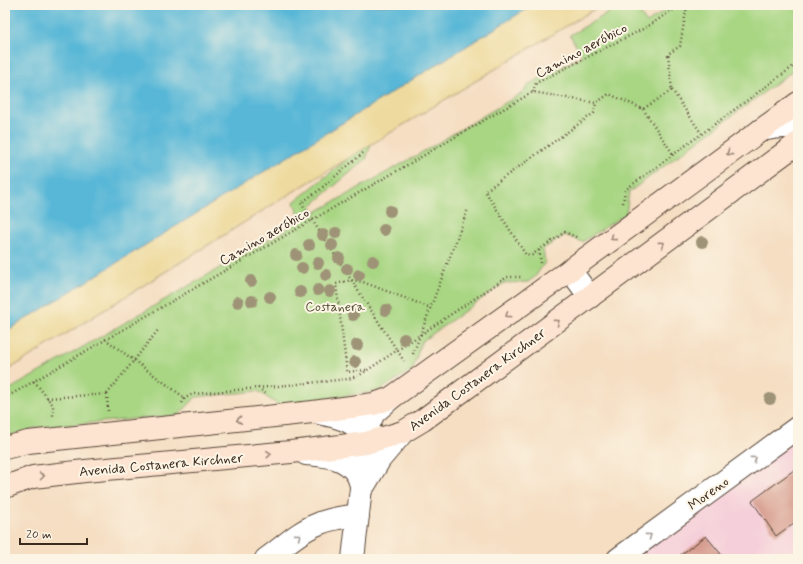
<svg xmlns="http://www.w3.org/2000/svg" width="803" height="564" viewBox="0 0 803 564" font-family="Mynerve,sans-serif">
	<rect width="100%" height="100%" fill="#fcf5e5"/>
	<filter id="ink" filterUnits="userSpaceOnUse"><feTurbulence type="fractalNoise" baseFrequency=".025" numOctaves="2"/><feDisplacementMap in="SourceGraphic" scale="8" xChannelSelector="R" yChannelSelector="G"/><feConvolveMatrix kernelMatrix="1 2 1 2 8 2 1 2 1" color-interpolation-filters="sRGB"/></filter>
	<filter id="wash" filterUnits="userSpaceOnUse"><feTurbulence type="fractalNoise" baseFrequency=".012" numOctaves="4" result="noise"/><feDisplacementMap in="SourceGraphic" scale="16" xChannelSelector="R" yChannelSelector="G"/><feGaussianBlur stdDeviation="0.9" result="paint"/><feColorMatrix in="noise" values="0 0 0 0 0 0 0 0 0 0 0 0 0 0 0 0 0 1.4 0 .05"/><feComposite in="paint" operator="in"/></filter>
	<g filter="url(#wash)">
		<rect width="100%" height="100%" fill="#f5dec2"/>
		<polygon fill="#f5cfd9" points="798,427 798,559 618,559"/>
		<polygon fill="#a8d683" stroke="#728050" points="622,5 638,5 641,15 647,23 673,5 798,5 798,67 629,192 626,214 582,242 565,235 543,249 545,262 535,277 528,282 504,283 421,342 413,369 379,391 278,405 258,391 196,397 179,415 35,428 5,437 5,392 301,221 294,202 350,157 371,144 366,159 311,206 316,212 414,157 522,93 530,84 582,56 570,35"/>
		<polygon fill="#eeda9e" stroke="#94825e" points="337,5 601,5 296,190 5,372 5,208"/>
		<polygon fill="#59b7d7" stroke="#4a707a" points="5,5 533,5 5,332"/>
		<g id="blocks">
			<g fill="#d49789">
				<polygon points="798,467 798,520 776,536 752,501"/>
				<polygon points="706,536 725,559 675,559"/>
			</g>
		</g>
	</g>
	<g filter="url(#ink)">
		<use href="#blocks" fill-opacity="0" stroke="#574537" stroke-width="1"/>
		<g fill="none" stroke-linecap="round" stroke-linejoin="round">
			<defs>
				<g id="street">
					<path d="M761 130C774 127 785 126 798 127"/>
					<polyline points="570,270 590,297"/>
					<path d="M314 412C334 416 361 420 366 443"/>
					<path d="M306 454C325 456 344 456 356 473 359 477 360 483 362 488"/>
					<polyline points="365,484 380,459 403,432"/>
					<path d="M266 559C283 547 299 531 318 524 330 518 345 517 358 515"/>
					<polyline points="353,559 368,426 374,413 391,398"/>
					<polyline points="618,559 798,427"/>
				</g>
				<g id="secondary">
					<polyline points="5,448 28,442 313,412 374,404 391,398 570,270 798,103"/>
					<polyline points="5,487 33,477 85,471 291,452 366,443 403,432 423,420 798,143"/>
				</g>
			</defs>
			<use href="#street" stroke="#574537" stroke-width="24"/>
			<use href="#secondary" stroke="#574537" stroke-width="24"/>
			<g stroke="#574537" stroke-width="2.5" stroke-dasharray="1 3" stroke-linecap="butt">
				<polyline points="672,90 701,133"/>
				<polyline points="533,92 536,83 645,28 679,6 683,5"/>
				<polyline points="643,109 673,154"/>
				<polyline points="363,153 318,191 301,203 404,361"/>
				<polyline points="623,203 625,190 798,63"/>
				<polyline points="539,250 532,255 526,255 485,191 594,113 596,103"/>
				<polyline points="541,263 539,250 565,232 578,238"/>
				<polyline points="105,339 185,398"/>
				<polyline points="413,354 468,209"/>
				<polyline points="366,370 347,372 336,284 351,280 363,282 431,308"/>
				<polyline points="34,381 53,405 53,417"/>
				<polyline points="258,388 348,379 360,375 507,277 521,277"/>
				<polyline points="107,394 108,411"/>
				<polyline points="5,398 533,92 596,103 609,94 643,109 672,90 668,54 680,46 687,5"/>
				<polyline points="47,398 107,394 159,329"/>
				<polyline points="182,403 185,398 193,394 258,388 267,394"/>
			</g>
			<use href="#street" stroke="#fff" stroke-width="22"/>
			<use href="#secondary" stroke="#fde4d0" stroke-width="22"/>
		</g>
		<g fill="#9e9376">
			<circle cx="390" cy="211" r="6"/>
			<circle cx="384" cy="230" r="6"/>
			<circle cx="336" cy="233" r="6"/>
			<circle cx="323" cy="235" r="6"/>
			<circle cx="702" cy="242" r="6"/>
			<circle cx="309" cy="245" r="6"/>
			<circle cx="332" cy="245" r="6"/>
			<circle cx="296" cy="255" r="6"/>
			<circle cx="339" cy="258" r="6"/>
			<circle cx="373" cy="261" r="6"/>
			<circle cx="318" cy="263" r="6"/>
			<circle cx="302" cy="268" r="6"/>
			<circle cx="347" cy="269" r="6"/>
			<circle cx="326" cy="275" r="6"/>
			<circle cx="359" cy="275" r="6"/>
			<circle cx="251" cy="281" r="6"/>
			<circle cx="318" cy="290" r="6"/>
			<circle cx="330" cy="291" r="6"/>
			<circle cx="300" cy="292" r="6"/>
			<circle cx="270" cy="297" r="6"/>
			<circle cx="252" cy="301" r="6"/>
			<circle cx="238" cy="302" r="6"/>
			<circle cx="386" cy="310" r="6"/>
			<circle cx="353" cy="315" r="6"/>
			<circle cx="404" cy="339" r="6"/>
			<circle cx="357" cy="345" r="6"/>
			<circle cx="355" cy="362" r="6"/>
			<circle cx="770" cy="399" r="6"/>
		</g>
		<defs><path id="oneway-chevron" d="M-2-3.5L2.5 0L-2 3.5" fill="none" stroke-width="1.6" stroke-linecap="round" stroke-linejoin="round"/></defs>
		<g stroke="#9c8777">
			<use href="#oneway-chevron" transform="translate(729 153) rotate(144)"/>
			<use href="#oneway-chevron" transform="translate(613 238) rotate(144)"/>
			<use href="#oneway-chevron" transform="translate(662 244) rotate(-37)"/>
			<use href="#oneway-chevron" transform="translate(508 315) rotate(144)"/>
			<use href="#oneway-chevron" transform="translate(557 322) rotate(-36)"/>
			<use href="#oneway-chevron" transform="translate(239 420) rotate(174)"/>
			<use href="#oneway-chevron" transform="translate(269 454) rotate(-5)"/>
			<use href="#oneway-chevron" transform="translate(42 476) rotate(-7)"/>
		</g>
		<g stroke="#a79f9a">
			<use href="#oneway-chevron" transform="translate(754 459) rotate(-36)"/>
			<use href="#oneway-chevron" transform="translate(298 536) rotate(-37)"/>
			<use href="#oneway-chevron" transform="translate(649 536) rotate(-36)"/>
		</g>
	</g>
	<g text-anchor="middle" stroke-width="4" stroke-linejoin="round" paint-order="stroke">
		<g font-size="14" fill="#3b2a1e" stroke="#fcf5e5">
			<text transform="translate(581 50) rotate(-28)" y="5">Camino aeróbico</text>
			<text transform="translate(264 236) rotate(-30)" y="5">Camino aeróbico</text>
			<text transform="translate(477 379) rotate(-36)" y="5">Avenida Costanera Kirchner</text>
			<text transform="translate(161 464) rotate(-5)" y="5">Avenida Costanera Kirchner</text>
			<text transform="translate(708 493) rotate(-36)" y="5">Moreno</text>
		</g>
		<g font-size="14" fill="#565537" stroke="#fcf5e5">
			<text x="335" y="311">Costanera</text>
		</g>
	</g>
	<rect width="803" height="564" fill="none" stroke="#fcf5e5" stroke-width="20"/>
	<path d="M20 538v6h67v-6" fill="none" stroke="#3b2a1e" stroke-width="2"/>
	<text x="26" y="538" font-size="12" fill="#3b2a1e" stroke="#fcf5e5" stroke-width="3" paint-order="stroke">20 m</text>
</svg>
